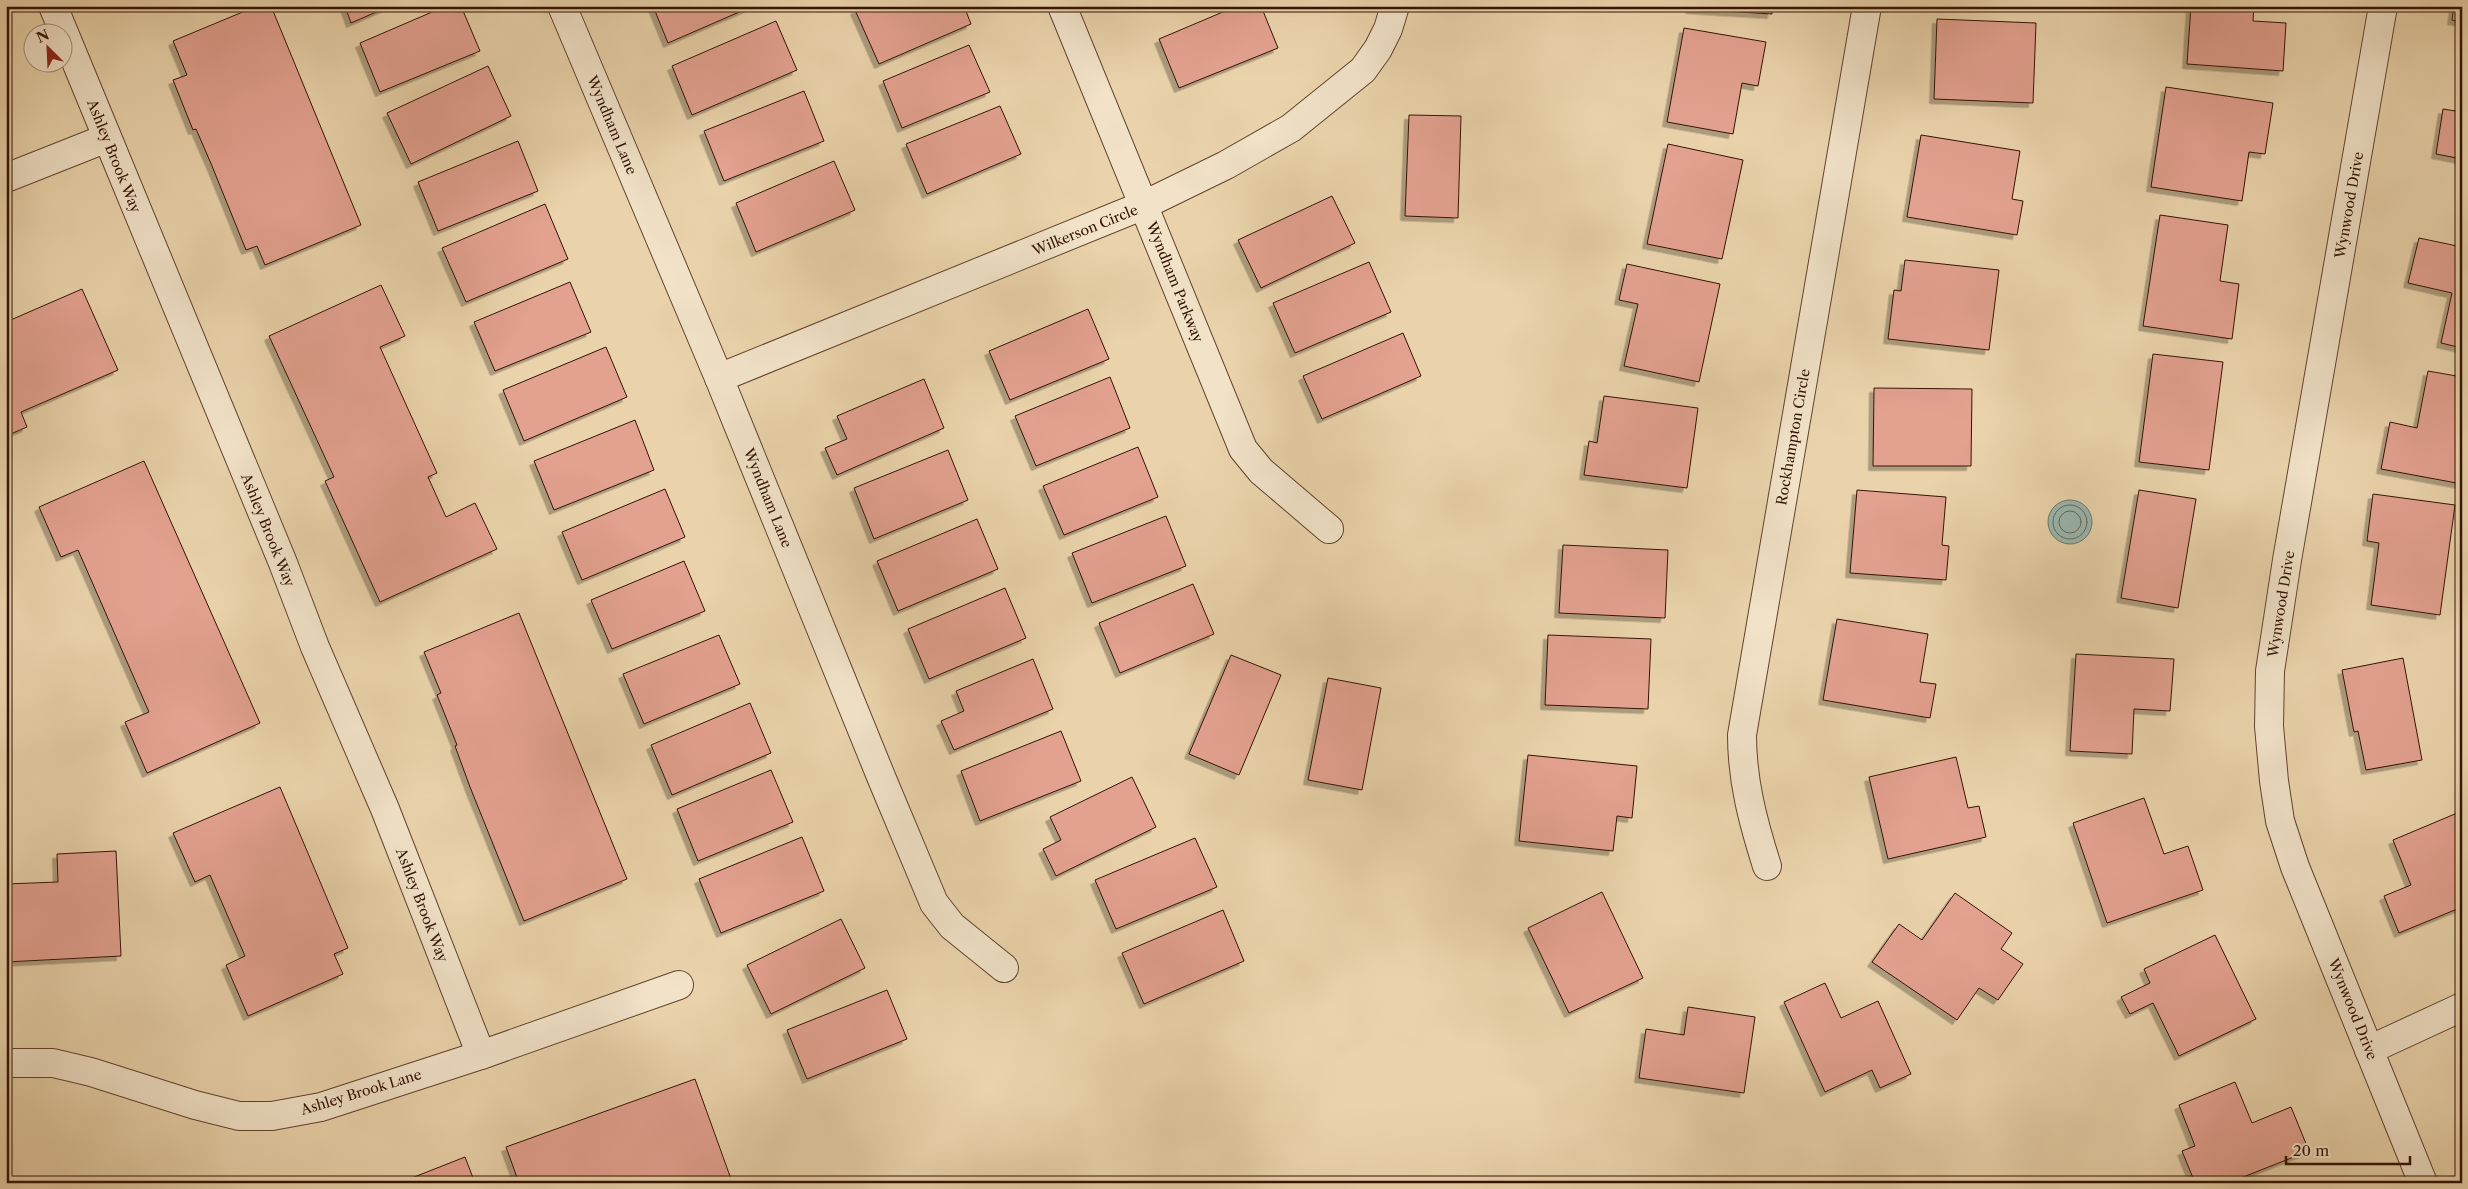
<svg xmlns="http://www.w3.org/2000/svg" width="2468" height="1189" viewBox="0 0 2468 1189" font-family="'Libre Caslon Text',serif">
	<defs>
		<filter id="shadow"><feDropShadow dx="-4.5" dy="4.5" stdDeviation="0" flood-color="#0004"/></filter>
	</defs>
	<rect width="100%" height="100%" fill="#ead3ab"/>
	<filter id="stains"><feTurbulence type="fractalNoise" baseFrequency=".004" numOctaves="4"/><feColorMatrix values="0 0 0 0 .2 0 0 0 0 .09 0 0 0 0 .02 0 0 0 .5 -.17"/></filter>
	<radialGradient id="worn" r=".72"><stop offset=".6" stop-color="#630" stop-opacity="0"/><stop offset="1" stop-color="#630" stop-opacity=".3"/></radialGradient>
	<circle fill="#99b7b0" stroke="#70756b" cx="2070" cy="522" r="22"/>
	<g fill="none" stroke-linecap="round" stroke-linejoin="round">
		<g stroke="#66655a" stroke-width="1">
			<circle cx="2070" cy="522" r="17"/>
			<circle cx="2070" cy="522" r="11"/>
		</g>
	</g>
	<g fill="#e3a190" stroke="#331304" filter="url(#shadow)">
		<polygon points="257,6 271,6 361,225 265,265 257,246 246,250 212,166 196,129 193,130 173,80 187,75 173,41"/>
		<polygon points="345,6 390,6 351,23"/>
		<polygon points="446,6 461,6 480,51 380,92 360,43"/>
		<polygon points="653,6 753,6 668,43"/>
		<polygon points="864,6 964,6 971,24 879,64 855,10"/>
		<polygon points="1237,6 1261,6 1278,48 1179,88 1159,39"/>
		<polygon points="1690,6 1772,6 1772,14 1690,9"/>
		<polygon points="2191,6 2254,6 2253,21 2286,23 2283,71 2187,64"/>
		<polygon points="2454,6 2462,6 2462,22 2452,20"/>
		<polygon points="1937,19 2036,23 2033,103 1934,99"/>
		<polygon points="776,21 797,70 692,115 672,66"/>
		<polygon points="1684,28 1766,42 1758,86 1742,83 1733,134 1667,122"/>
		<polygon points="969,45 990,92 902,128 883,81"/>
		<polygon points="488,66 511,116 411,164 387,113"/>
		<polygon points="2166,87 2273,103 2265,154 2249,152 2242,201 2151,187"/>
		<polygon points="804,91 824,141 724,181 704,131"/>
		<polygon points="1000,106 1021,154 927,194 906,144"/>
		<polygon points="2443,109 2462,112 2462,159 2436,154"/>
		<polygon points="1409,115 1461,116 1458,218 1405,216"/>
		<polygon points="1921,135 2020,151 2012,199 2023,201 2017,235 1907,217"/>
		<polygon points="518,141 538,191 438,231 418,182"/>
		<polygon points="1668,144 1743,160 1722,259 1647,244"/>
		<polygon points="834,161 855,210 756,252 736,203"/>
		<polygon points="1332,196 1355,243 1261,288 1238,240"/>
		<polygon points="545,204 568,259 466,302 442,248"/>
		<polygon points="2160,215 2228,225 2220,281 2239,284 2232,339 2143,326"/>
		<polygon points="2419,238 2462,247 2462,348 2441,343 2452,293 2408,283"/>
		<polygon points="1905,260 1999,270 1989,350 1888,339 1894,290 1901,291"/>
		<polygon points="1369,262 1391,312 1295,353 1273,303"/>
		<polygon points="1627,264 1720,284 1699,382 1624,366 1638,304 1619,300"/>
		<polygon points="570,282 591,332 495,371 474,322"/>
		<polygon points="381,285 405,336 380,347 437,473 428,477 446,517 475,503 497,549 380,602 325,481 334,477 269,336"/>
		<polygon points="82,289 118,370 21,412 27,427 6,436 6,322"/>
		<polygon points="1088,309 1109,359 1010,400 989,351"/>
		<polygon points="1403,333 1421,376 1322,419 1303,376"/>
		<polygon points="606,347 627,397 524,441 503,390"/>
		<polygon points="2153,354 2223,362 2209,470 2139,462"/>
		<polygon points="2428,371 2462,377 2462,484 2381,469 2390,422 2417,428"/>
		<polygon points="1110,377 1130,428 1036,466 1015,416"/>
		<polygon points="924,379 944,428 837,475 825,448 847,439 837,416"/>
		<polygon points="1874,388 1972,389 1971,466 1873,466"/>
		<polygon points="1604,396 1698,408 1687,488 1584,475 1589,441 1597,443"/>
		<polygon points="635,420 654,470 554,510 534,461"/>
		<polygon points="1138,447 1158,497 1064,535 1043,486"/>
		<polygon points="948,450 968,500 874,539 854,488"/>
		<polygon points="144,461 260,723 147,773 125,722 149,712 78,550 61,557 39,507"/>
		<polygon points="665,489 685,537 582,580 562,532"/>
		<polygon points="1857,490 1946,497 1942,545 1949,546 1946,580 1850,573"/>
		<polygon points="2139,490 2196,499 2178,608 2121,598"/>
		<polygon points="2373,494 2455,505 2440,615 2371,605 2379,543 2367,541"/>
		<polygon points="1166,516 1186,566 1092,603 1072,553"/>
		<polygon points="977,519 998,569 898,611 877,561"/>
		<polygon points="1563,545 1668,550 1665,618 1559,613"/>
		<polygon points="684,561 705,611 612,649 591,600"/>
		<polygon points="1193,584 1214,634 1120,673 1099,623"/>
		<polygon points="1005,588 1026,638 929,679 908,629"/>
		<polygon points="519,613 627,879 524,921 470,787 455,746 457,745 437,695 441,693 424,652"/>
		<polygon points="1837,619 1928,634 1920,682 1936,684 1930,718 1823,700"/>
		<polygon points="719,635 740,684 644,724 623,674"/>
		<polygon points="1548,635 1651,639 1648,709 1545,705"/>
		<polygon points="2076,654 2174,659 2170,711 2134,709 2132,754 2070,751"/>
		<polygon points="1231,655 1281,675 1239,775 1189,754"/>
		<polygon points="2403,658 2422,760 2366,770 2358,731 2354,732 2342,670"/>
		<polygon points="1033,659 1053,709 954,750 941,721 964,711 956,691"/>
		<polygon points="1328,678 1381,688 1362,790 1308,780"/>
		<polygon points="750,703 771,753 672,795 651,745"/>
		<polygon points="1061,731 1081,781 980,821 961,771"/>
		<polygon points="1528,755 1637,766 1632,818 1617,816 1613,851 1519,841"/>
		<polygon points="1956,757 1968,808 1979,806 1986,837 1888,859 1869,777"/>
		<polygon points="771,770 793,822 698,861 677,809"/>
		<polygon points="1132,777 1156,827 1056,876 1043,849 1061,840 1050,817"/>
		<polygon points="280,787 348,948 334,954 343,974 248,1016 226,965 245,956 210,875 195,882 173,833"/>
		<polygon points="2144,798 2164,854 2188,846 2203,890 2107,923 2073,823"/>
		<polygon points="2462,811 2462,907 2399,933 2384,896 2411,885 2393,840"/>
		<polygon points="802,837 824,891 721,933 699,879"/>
		<polygon points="1195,838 1217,887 1116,929 1095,880"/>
		<polygon points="116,851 121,956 6,962 6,884 58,882 57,854"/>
		<polygon points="1602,892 1643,978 1569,1013 1528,928"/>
		<polygon points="1955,893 2012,933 2001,949 2023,964 1998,1000 1979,988 1957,1020 1872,962 1899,924 1922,940"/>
		<polygon points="1223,910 1244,961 1144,1004 1122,953"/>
		<polygon points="841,919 865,968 771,1014 747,965"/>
		<polygon points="2215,935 2256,1019 2179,1056 2153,1003 2130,1014 2121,997 2150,983 2144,969"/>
		<polygon points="1825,983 1841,1018 1878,1001 1911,1074 1880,1088 1872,1070 1825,1092 1784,1002"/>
		<polygon points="887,990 907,1039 807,1079 787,1030"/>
		<polygon points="1688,1007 1755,1017 1744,1093 1639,1078 1646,1029 1684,1035"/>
		<polygon points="695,1079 731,1179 720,1183 674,1183 672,1178 659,1183 519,1183 506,1147"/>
		<polygon points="2235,1082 2252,1123 2291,1107 2309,1151 2228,1183 2195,1183 2182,1151 2195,1146 2179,1105"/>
		<polygon points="465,1157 475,1183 399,1183"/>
	</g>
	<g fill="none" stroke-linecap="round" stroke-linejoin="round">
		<defs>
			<g id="minor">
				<polyline points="53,6 283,563 315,647 385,809 481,1055"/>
				<polyline points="562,6 719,378 882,779 934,903 952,926 1004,968"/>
				<polyline points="1062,6 1243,449 1261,471 1329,529"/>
				<polyline points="2383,6 2287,560 2270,671 2269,726 2274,781 2280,821 2295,867 2423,1183"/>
				<polyline points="6,178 107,138"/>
				<polyline points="719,378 1144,205 1226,165 1291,128 1363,70 1378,49 1388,29 1395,6"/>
				<path d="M1767 866C1753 822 1742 781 1742 735L1867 6"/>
				<polyline points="2369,1050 2462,1007"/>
				<polyline points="6,1063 53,1063 91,1072 195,1105 239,1116 272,1116 321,1107 481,1055 679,985"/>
			</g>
		</defs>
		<use href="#minor" stroke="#61432e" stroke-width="30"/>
		<use href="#minor" stroke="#f1e2c8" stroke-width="28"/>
	</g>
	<g text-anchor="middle" stroke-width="5" stroke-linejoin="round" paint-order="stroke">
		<g font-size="14" fill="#331304" stroke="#f1e2c8">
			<text transform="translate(612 125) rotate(67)" y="5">Wyndham Lane</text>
			<text transform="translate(114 156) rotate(68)" y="5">Ashley Brook Way</text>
			<text transform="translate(2349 205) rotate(-80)" y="5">Wynwood Drive</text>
			<text transform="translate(1085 230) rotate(-22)" y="5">Wilkerson Circle</text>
			<text transform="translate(1175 282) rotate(68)" y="5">Wyndham Parkway</text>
			<text transform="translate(1793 437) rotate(-80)" y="5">Rockhampton Circle</text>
			<text transform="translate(768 498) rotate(68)" y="5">Wyndham Lane</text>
			<text transform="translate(268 530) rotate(68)" y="5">Ashley Brook Way</text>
			<text transform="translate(2281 604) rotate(-81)" y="5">Wynwood Drive</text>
			<text transform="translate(422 905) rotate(69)" y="5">Ashley Brook Way</text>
			<text transform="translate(2353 1009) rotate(68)" y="5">Wynwood Drive</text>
			<text transform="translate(361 1092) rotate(-17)" y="5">Ashley Brook Lane</text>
		</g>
	</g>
	<rect width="2468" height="1189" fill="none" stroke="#ead3ab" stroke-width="25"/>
	<rect x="8" y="8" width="2453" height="1174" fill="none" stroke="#331304" stroke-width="2.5"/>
	<rect x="12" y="12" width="2443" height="1164" fill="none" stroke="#331304"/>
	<g transform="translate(48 48) rotate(336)"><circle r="24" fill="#f1e2c8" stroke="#a58f7a"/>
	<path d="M0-4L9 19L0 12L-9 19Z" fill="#8f2418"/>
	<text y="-8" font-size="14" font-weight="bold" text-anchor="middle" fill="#331304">N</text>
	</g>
	<path d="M2286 1156v8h124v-8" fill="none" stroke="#331304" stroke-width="2.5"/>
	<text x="2293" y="1156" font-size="15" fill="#331304" stroke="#f1e2c8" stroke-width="4" paint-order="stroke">20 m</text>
	<rect width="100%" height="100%" filter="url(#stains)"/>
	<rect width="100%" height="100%" fill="url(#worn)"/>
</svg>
